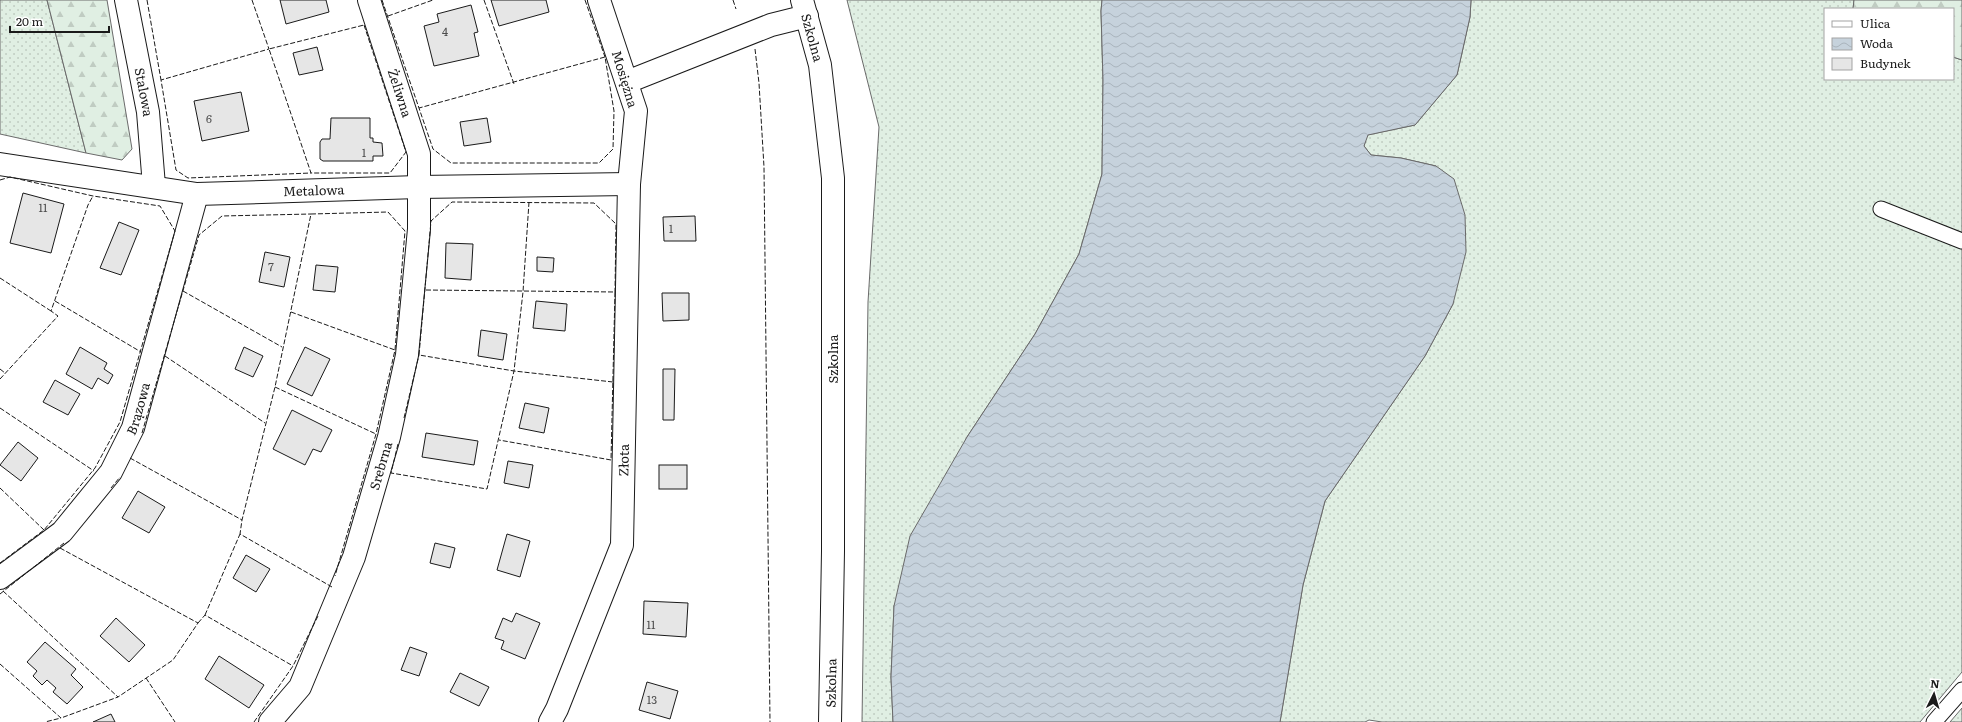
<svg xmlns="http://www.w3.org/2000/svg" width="1962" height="722" viewBox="0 0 1962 722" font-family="Literata,serif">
	<defs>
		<pattern id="grass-dots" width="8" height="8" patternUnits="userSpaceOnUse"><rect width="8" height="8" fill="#e0efe3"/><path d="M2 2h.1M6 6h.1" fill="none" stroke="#c0ccc2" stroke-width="1.8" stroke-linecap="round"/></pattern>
		<pattern id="forest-firs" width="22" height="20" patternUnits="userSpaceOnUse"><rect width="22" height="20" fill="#e0efe3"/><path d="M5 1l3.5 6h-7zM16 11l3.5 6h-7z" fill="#c0ccc2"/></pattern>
		<pattern id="water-waves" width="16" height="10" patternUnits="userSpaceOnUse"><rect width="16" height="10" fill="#c6d2dc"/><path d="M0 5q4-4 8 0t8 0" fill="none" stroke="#aab4bc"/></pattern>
	</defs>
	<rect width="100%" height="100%" fill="#fff"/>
	<g fill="url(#grass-dots)" stroke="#6a6a6a">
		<polygon points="0,0 47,0 86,153 0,134"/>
		<polygon points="847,0 1102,0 1101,11 1103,80 1102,174 1079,254 1035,334 967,437 894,606 891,677 893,722 862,722 868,302 879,127"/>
		<polygon points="1471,0 1854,0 1853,9 1825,9 1825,79 1953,79 1953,57 1962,60 1962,672 1920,722 1382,722 1369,720 1365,722 1280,722 1303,585 1325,501 1425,356 1453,304 1436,166 1401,158 1371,155 1364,146 1367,135 1415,125 1457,75 1470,17"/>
		<polygon points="1962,708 1962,722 1950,722"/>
	</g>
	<g fill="url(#forest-firs)" stroke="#6a6a6a">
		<polygon points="47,0 107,0 132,149 122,160 86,153"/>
		<polygon points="1854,0 1962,0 1962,60 1953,57 1953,9 1853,9"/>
	</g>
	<polygon fill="url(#water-waves)" stroke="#6a6a6a" points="1102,0 1471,0 1470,17 1457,75 1415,125 1368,135 1364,146 1371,155 1401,158 1436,166 1454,179 1465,215 1466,252 1453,304 1425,356 1325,501 1303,585 1280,722 893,722 891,677 894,606 910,536 967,437 1035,334 1079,254 1102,174 1103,80 1101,11"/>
	<g fill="#e6e6e6" stroke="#1a1a1a">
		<polygon points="280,0 326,0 329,12 286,24"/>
		<polygon points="491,0 546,0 549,12 499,26"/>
		<polygon points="471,5 478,32 474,33 479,56 434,66 424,26 439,22 437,14"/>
		<polygon points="317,47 323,70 299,75 293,53"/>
		<polygon points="241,92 249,131 202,141 194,101"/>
		<polygon points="331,118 370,118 370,138 373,138 373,142 382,143 383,156 373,156 373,161 323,161 320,159 320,142 322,139 330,139"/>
		<polygon points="487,118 491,142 464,146 460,122"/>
		<polygon points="23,193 64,204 51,253 10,243"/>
		<polygon points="695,216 696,241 664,241 663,217"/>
		<polygon points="119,222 139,230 121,275 100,268"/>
		<polygon points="446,243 473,244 471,280 445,278"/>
		<polygon points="265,252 290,257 284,287 259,282"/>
		<polygon points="537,257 554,258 553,272 537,271"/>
		<polygon points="316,265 338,267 335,292 313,290"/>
		<polygon points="662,293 689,293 689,320 663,321"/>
		<polygon points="536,301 567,304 565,331 533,328"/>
		<polygon points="481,330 507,334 503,360 478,356"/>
		<polygon points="80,347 107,363 104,369 113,375 108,384 98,378 92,389 66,374"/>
		<polygon points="244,347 263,356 253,377 235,369"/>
		<polygon points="305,347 330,359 312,396 287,384"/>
		<polygon points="663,369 675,369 674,420 663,420"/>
		<polygon points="55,380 80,394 68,415 43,402"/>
		<polygon points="525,403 549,408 544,433 519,428"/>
		<polygon points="292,410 332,430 321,452 313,449 305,465 273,449"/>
		<polygon points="426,433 478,441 474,465 422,457"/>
		<polygon points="18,442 38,458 21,481 0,465"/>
		<polygon points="508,461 533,465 529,488 504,483"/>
		<rect x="659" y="465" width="28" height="24"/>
		<polygon points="138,491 165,507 149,533 122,518"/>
		<polygon points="507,534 530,541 520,577 497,570"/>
		<polygon points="435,543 455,548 450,568 430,563"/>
		<polygon points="246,555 270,569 256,592 233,578"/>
		<polygon points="644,601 688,603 686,637 643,634"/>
		<polygon points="516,613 540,623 525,659 501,649 504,641 495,638 503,618 512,622"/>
		<polygon points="116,618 145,645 129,662 100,636"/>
		<polygon points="45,642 76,669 71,675 83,687 67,704 53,692 56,688 47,680 42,685 33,676 37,671 27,662"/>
		<polygon points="410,647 427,653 419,676 401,670"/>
		<polygon points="219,656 264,685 249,708 205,679"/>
		<polygon points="460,673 489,687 479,706 450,692"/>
		<polygon points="647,682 678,691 670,719 639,710"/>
		<polygon points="111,714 115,722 93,722"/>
	</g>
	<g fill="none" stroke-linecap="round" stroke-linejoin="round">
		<defs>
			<g id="lane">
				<polyline points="1881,209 1962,241"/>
				<polyline points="1934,722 1962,690"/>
			</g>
			<g id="street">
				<path id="s1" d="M126 0 148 112 154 186"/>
				<polyline points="627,82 771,25 807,16"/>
				<path id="s2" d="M0 164 197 194 418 187 629 184"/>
				<path id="s3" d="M0 578 62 532 111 472 133 428 197 194"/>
				<path id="s4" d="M270 722 300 687 354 557 389 437 407 355 419 229V154L369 0"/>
				<path id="s5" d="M550 722 557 709 622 545 629 184 636 111 599 0"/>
			</g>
			<g id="secondary">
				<path id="s6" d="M802 0 820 65 833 178V551L830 722"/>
			</g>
		</defs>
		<use href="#lane" stroke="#1a1a1a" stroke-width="17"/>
		<use href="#street" stroke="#1a1a1a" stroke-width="24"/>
		<use href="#secondary" stroke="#1a1a1a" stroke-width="24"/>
		<use href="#lane" stroke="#fff" stroke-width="15"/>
		<use href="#street" stroke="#fff" stroke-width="22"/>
		<use href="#secondary" stroke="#fff" stroke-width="22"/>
		<g stroke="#1a1a1a" stroke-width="1" stroke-dasharray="5 2" stroke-linecap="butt">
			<polyline points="147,0 161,80"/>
			<polyline points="252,0 269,49 161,80 176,170 188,178 311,173"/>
			<polyline points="382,0 433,149 451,163 599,163 613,149 614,111 605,57 419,108"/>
			<polyline points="484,0 514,84"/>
			<polyline points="585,0 605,57"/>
			<polyline points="733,0 736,9"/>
			<polyline points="388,16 433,0"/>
			<polygon points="364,25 406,152 390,173 311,173 269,49"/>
			<polyline points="755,49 759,83 764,167 770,722"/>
			<polyline points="0,180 10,177 93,196 160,206 175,231 120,422 95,468 44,530 0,563"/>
			<polyline points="0,278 51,311"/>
			<polyline points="426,290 615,292 611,460 499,440"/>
			<polyline points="183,291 282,347"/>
			<polyline points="55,301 141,352"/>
			<polyline points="291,312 395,350"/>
			<polyline points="165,356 265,423"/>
			<polyline points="0,369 5,373"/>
			<polyline points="0,379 58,316 51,311 88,205 93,196"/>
			<polyline points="613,382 514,371 419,355 431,221 452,202 594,203 616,224 615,292"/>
			<polyline points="275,387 376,434"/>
			<polyline points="0,408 94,471"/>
			<polyline points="404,418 419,355"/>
			<polyline points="142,433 199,235 222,216 311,214"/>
			<polyline points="398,444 391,473 487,489 514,371 523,292 529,202"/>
			<polyline points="130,458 242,520"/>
			<polyline points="0,488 44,530"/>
			<polyline points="111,488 120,477"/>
			<polyline points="60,548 198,623 173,660 118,697"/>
			<polyline points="332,587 240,534 242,520 275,387 311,214 388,212 405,231 395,350 376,434 335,576"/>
			<polyline points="3,591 118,697 61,718"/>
			<polyline points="0,594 64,543"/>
			<polyline points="205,615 240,534"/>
			<polyline points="198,623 205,615 293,666"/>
			<polyline points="0,664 61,718 45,722"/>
			<polyline points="146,678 175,722"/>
			<polyline points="254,722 293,666 318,616"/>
		</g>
	</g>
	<g text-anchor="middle" stroke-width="3" stroke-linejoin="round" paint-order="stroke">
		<g font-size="11" fill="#4d4d4d">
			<text x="445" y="36">4</text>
			<text x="209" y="123">6</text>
			<text x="364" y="157">1</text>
			<text x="43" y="212">11</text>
			<text x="671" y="233">1</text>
			<text x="271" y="271">7</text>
			<text x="651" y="629">11</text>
			<text x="652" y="704">13</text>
		</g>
		<g font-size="13" fill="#1a1a1a" stroke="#fff">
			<text dy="5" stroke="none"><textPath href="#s6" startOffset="39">Szkolna</textPath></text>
			<text transform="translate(625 79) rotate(73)" y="5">Mosiężna</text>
			<text dy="5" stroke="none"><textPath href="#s1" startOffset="94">Stalowa</textPath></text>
			<text transform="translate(400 93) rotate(72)" y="5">Żeliwna</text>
			<text dy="5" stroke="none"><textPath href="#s2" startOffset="316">Metalowa</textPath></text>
			<text transform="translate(833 359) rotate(-90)" y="5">Szkolna</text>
			<text dy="5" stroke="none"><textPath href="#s3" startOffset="224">Brązowa</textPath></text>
			<text dy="5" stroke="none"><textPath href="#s5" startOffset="276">Złota</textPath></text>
			<text dy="5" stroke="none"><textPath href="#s4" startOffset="282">Srebrna</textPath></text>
			<text transform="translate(831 683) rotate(-89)" y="5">Szkolna</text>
		</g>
	</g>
	<rect x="1824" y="8" width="130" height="72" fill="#ffffff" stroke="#a3a3a3"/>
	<rect x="1832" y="21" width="20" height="6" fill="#ffffff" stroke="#a3a3a3"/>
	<text x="1860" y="28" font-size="12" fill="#1a1a1a">Ulica</text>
	<rect x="1832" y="38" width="20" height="12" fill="url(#water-waves)" stroke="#a3a3a3"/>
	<text x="1860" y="48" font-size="12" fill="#1a1a1a">Woda</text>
	<rect x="1832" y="58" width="20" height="12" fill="#e6e6e6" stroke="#a3a3a3"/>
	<text x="1860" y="68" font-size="12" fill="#1a1a1a">Budynek</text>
	<g transform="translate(1934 694) rotate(5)" stroke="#ffffff" stroke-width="3" paint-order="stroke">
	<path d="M0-3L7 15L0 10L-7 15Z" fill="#1a1a1a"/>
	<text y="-6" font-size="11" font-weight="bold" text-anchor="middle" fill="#1a1a1a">N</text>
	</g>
	<path d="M10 26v6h99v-6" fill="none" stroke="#1a1a1a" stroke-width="2"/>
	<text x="16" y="26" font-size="12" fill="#1a1a1a" stroke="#ffffff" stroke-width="3" paint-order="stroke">20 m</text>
</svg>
